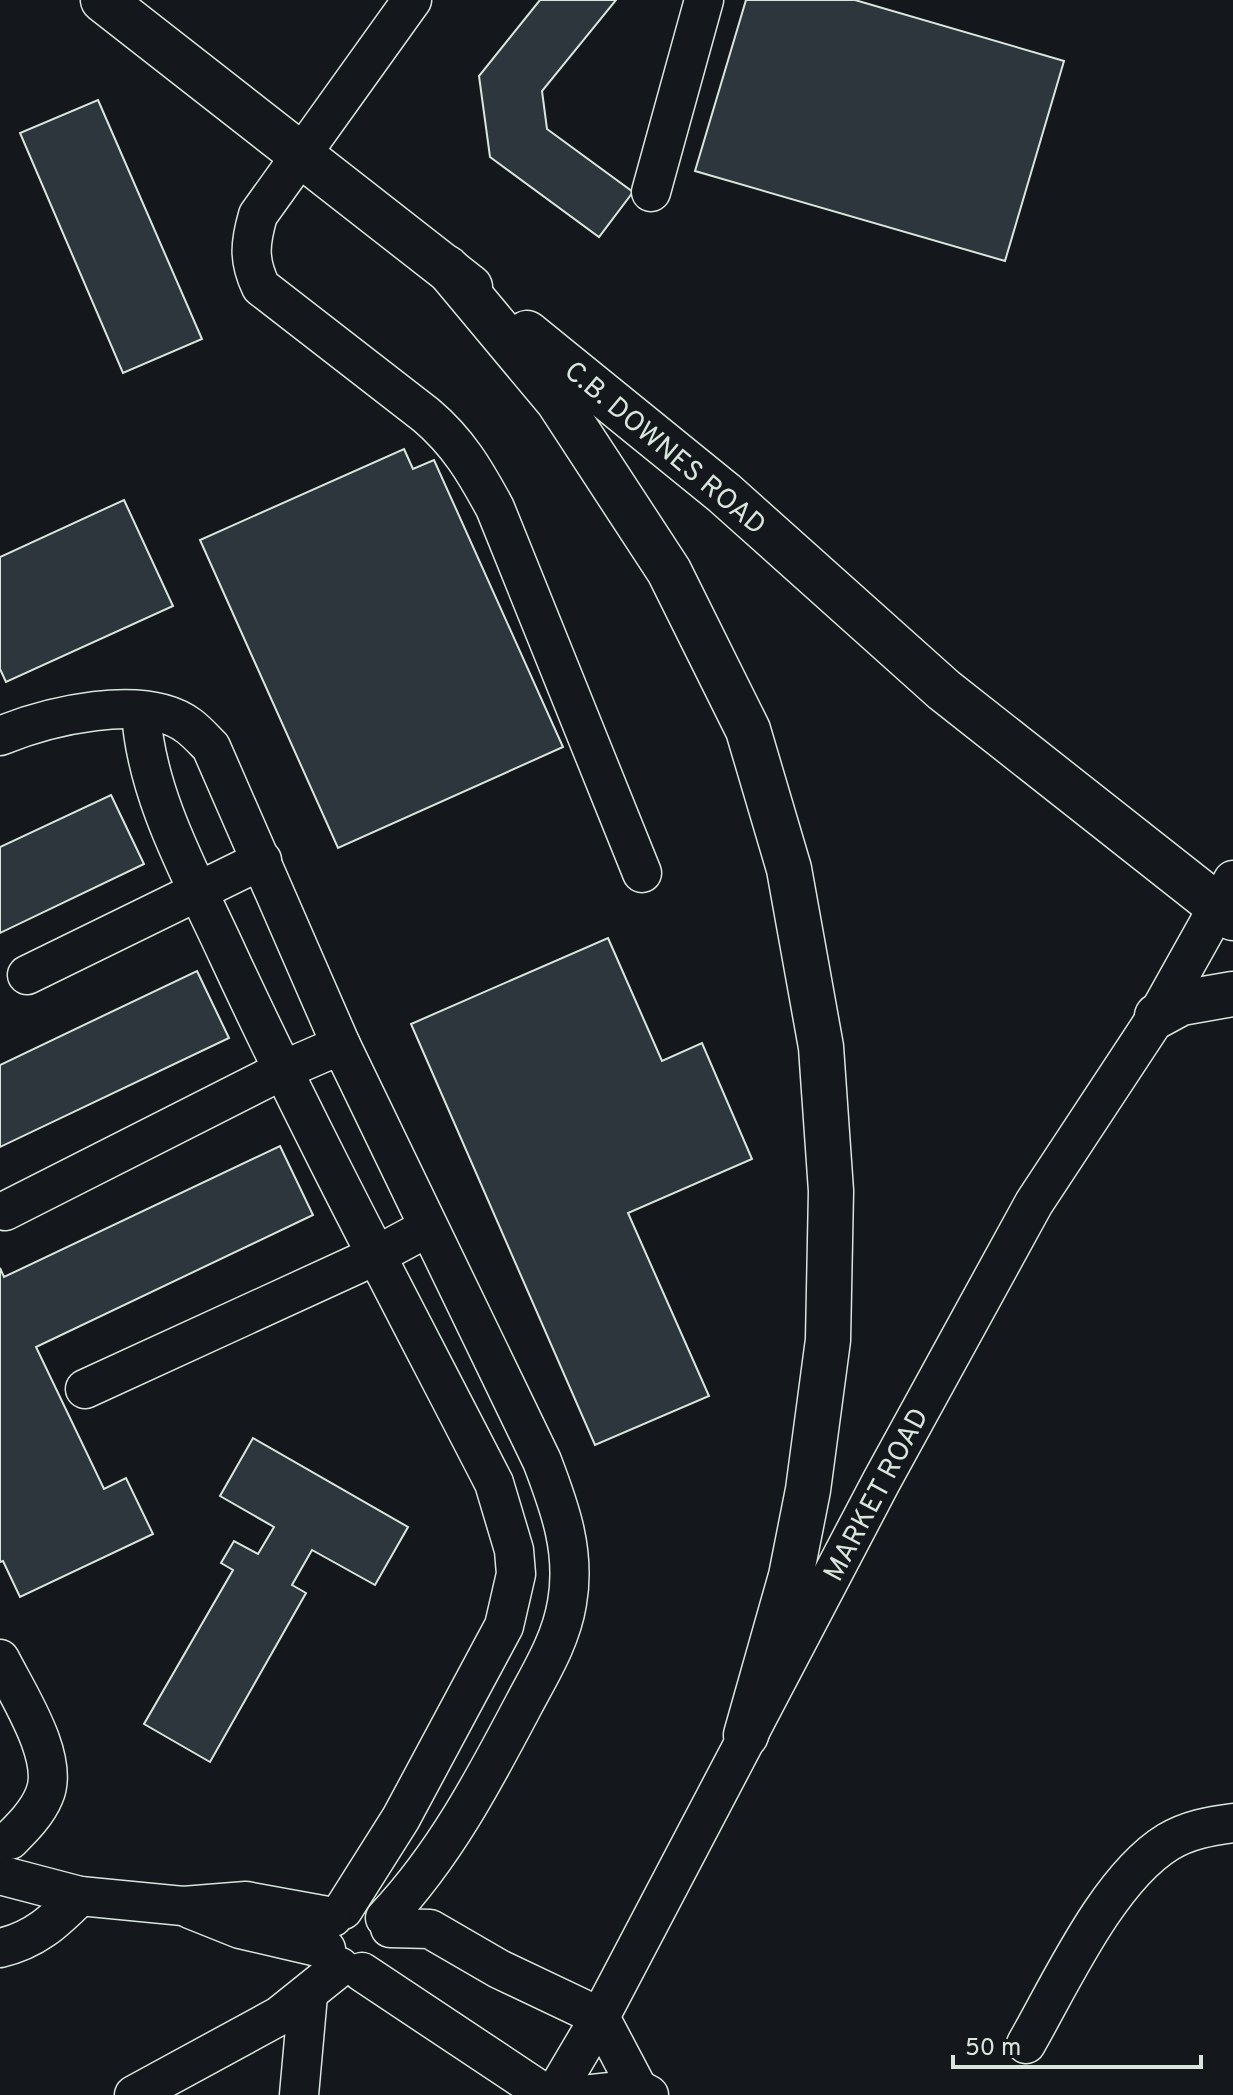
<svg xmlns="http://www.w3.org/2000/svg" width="1233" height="2095" viewBox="0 0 1233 2095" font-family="Overpass,sans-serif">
	<rect width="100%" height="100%" fill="#14181c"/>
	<g fill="#2c363c" stroke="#d8e6dc" stroke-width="2">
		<polygon points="540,0 616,0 542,91 547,129 633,192 599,237 490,157 479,76"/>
		<polygon points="746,0 855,0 1064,61 1005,261 695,171"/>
		<polygon points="98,100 202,339 123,373 20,133"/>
		<polygon points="404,449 413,469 434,460 563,747 338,848 200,540"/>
		<polygon points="124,500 173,606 6,682 0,669 0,557"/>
		<polygon points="111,795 144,864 0,933 0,847"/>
		<polygon points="608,938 662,1061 702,1043 752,1159 628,1213 709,1396 595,1445 411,1024"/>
		<polygon points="197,971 229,1038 0,1147 0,1065"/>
		<polygon points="280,1146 313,1215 36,1347 104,1489 126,1478 153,1534 20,1597 3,1561 0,1562 0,1268 4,1277"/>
		<polygon points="253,1438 408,1527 375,1585 312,1550 292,1585 306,1593 210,1762 144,1724 233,1570 221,1563 234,1541 258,1554 274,1527 220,1496"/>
	</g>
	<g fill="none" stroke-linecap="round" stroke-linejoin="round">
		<defs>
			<g id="minor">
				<path d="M412 0 258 215C250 243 248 260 261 287L426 415C458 442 475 471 495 508L642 873"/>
				<polyline points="651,192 704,0"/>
				<path d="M141 712C146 797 193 878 228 955 311 1134 404 1308 494 1483L514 1550 516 1574 504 1626 401 1818 343 1910"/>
				<path d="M0 736C46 717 144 692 189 726 197 732 204 740 211 747L341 1045 542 1461C560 1508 576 1552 567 1603 561 1640 541 1672 524 1704 484 1780 444 1856 385 1918"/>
				<polyline points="27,975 262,860"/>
				<polyline points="5,1211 281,1071 341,1045"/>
				<polyline points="85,1389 377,1255 427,1228"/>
				<path d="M0 1659C17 1693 61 1759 44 1796 37 1813 23 1827 10 1840"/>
				<polyline points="0,1875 80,1896 183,1906 246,1901 333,1917"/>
				<polyline points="190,1909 240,1929 326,1949"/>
				<polyline points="390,1928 430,1929 499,1969 600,2017 638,2089 649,2095"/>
				<path d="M0 1948C35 1940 55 1921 80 1896"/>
				<polyline points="362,1972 547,2095"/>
				<path d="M1026 2044C1061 1983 1108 1879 1168 1842 1188 1830 1210 1826 1233 1823"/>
				<polyline points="134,2095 279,2016 340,1967"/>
				<polyline points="299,2095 308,1995"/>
				<polyline points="554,2095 600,2017 881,1482 1034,1203 1157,1016 1233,880"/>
				<polyline points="583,2095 638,2089"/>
			</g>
			<g id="major">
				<polyline points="103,0 470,287"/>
				<polyline points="447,268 558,401 669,571 748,730 789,869 821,1047 831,1191 828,1340 808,1490 791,1576 746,1735"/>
				<polyline points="527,333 724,493 944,690 1233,918"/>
				<polyline points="1157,1016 1181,1003 1233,994"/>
			</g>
		</defs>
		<use href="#minor" stroke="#d8e6dc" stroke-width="41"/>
		<use href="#major" stroke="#d8e6dc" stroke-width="47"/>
		<use href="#minor" stroke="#14181c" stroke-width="38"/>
		<use href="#major" stroke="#14181c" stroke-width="44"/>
	</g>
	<g text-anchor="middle" stroke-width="6" stroke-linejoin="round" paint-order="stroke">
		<g font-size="28" fill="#d8e6dc" stroke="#14181c">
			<text transform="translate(666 447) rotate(40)" y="10">C.B. DOWNES ROAD</text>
			<text transform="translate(875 1494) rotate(-62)" y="10">MARKET ROAD</text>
		</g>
	</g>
	<path d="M953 2055v12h248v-12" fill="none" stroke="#d8e6dc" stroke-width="4"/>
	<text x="965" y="2055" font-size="24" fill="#d8e6dc" stroke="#14181c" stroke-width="6" paint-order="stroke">50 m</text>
</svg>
